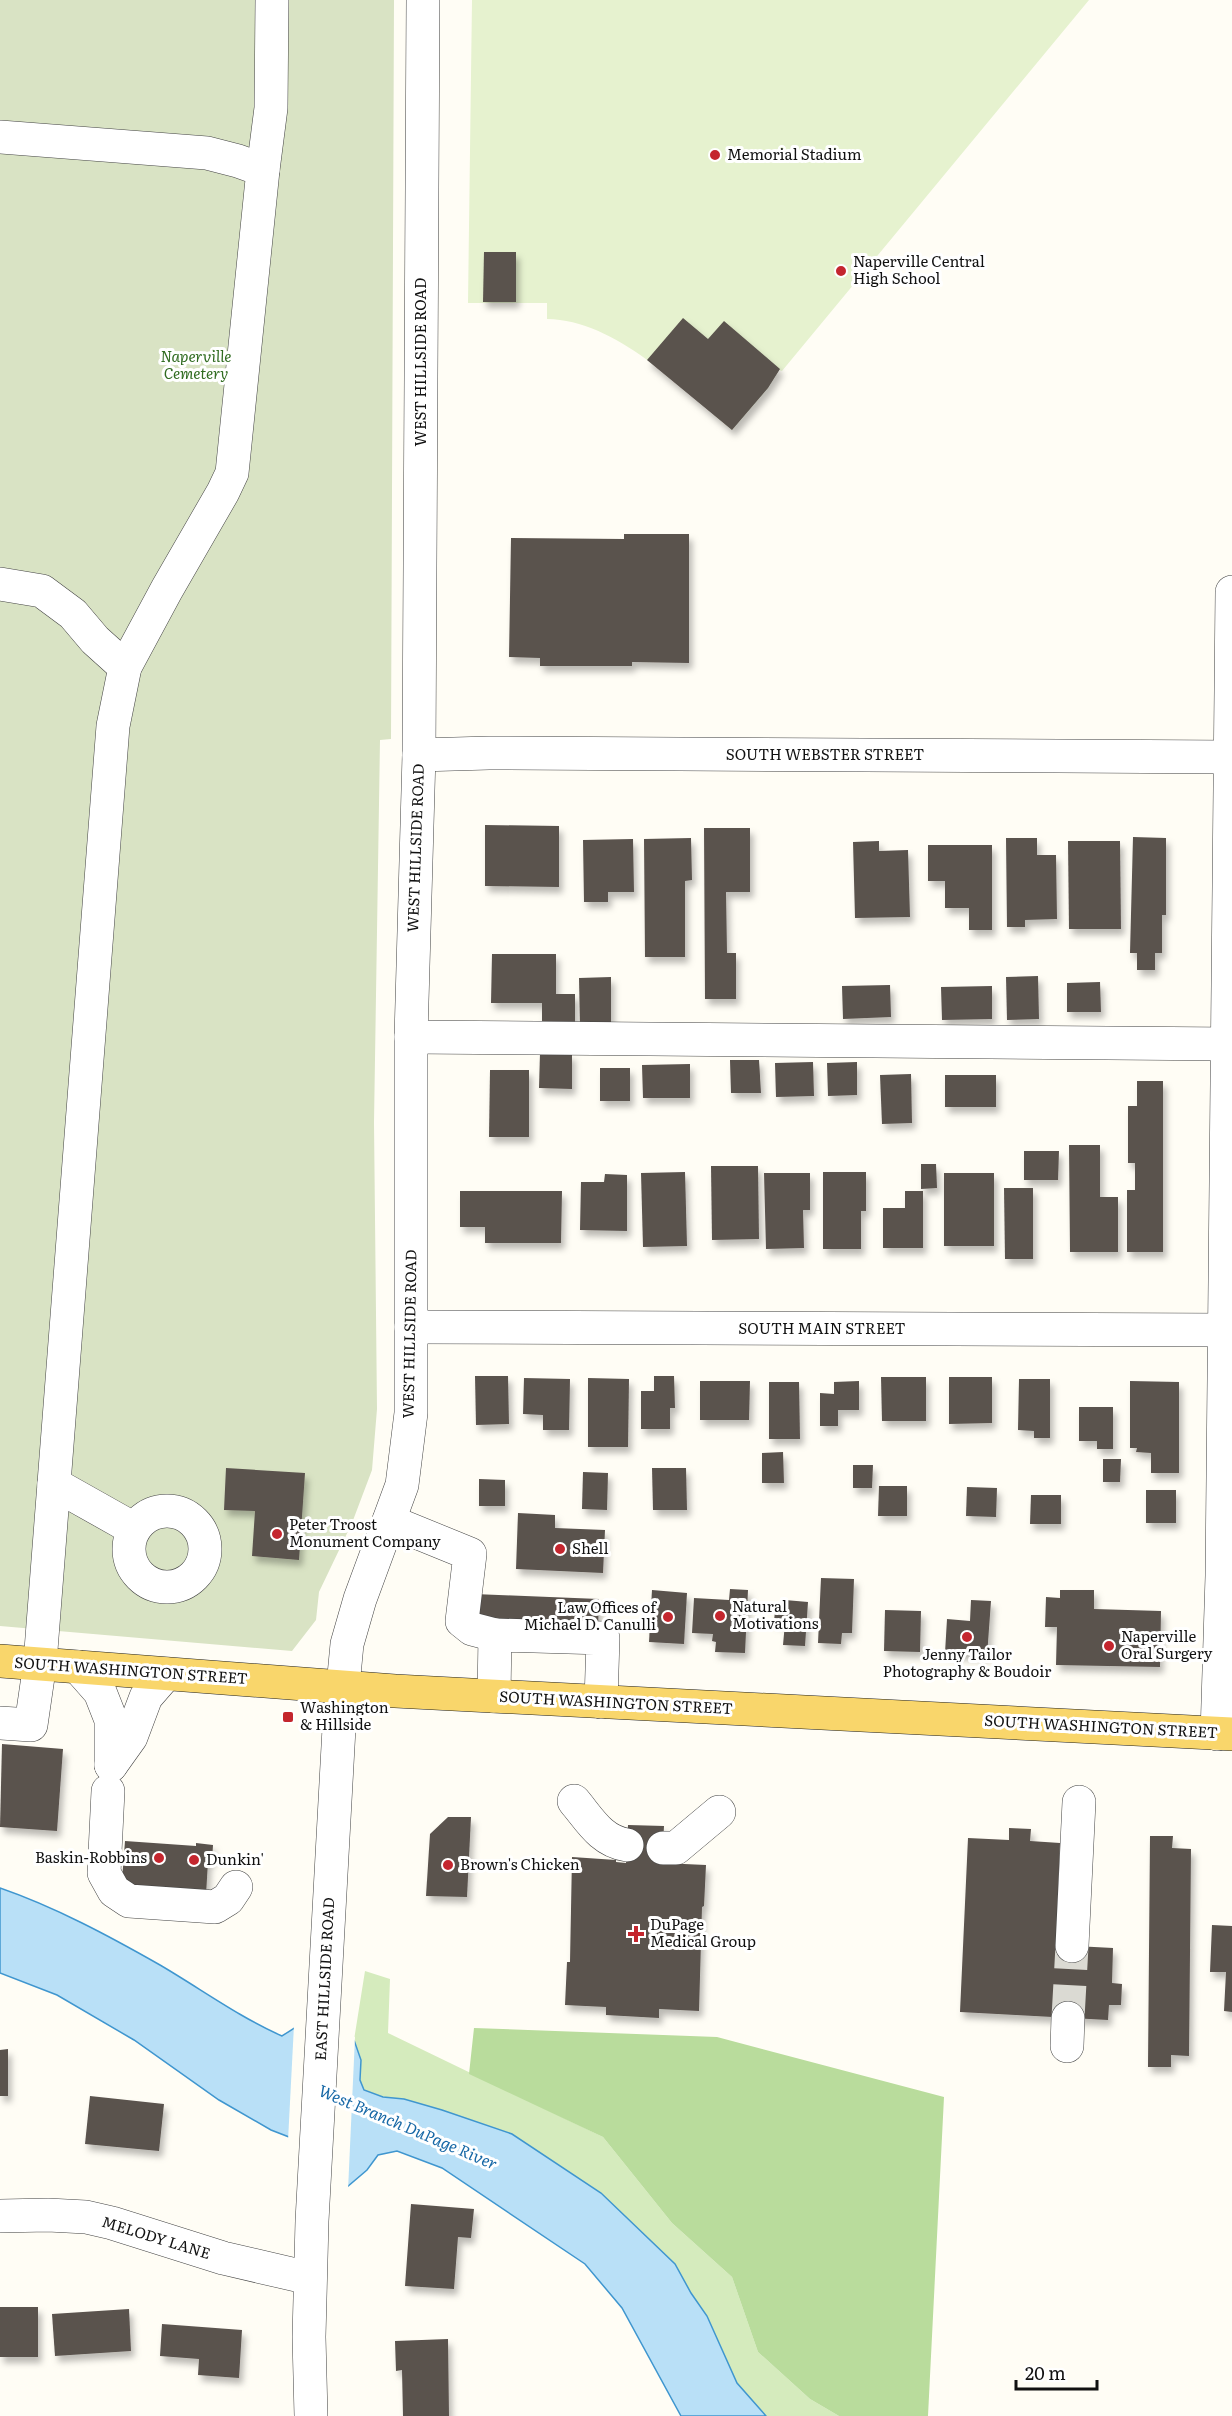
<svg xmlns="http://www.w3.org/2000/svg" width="1232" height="2416" viewBox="0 0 1232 2416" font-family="Literata,serif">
	<defs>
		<filter id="shadow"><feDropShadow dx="3.5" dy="6" stdDeviation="3" flood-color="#0004"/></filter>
	</defs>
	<rect width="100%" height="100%" fill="#fffdf5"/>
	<polygon fill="#d5ebbd" points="365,1971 390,1979 388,2033 603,2137 672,2223 732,2277 758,2352 810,2399 839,2416 766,2416 737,2383 707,2316 691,2293 675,2264 601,2193 442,2110 404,2099 383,2097 364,2090 360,2080 361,2060 354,2040"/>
	<polygon fill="#b9dc9c" points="474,2028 717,2037 944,2097 928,2416 839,2416 810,2399 758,2352 732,2277 672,2223 603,2137 469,2074"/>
	<polygon fill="#d9e3c4" points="0,0 394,0 391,739 380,740 374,1123 377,1409 372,1470 352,1523 319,1592 316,1620 292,1651 0,1626"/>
	<path fill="#e6f2cf" d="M472 0H1089L782 371 779 370 768 388 732 430C681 388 616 320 547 319V303H468Z"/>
	<path fill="#b9e0f7" stroke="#3f96cf" stroke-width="1.5" d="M0 1888C55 1907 109 1936 160 1965 201 1989 239 2017 282 2036L299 2025 354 2040 361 2060 360 2080 364 2090 383 2097 404 2099 442 2110 512 2134 601 2193 675 2264 691 2293 707 2316 737 2383 766 2416H681L622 2308 585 2264 442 2168 397 2151 378 2155 367 2170 347 2187 289 2137 271 2130 219 2100 134 2040 57 1995 0 1973Z"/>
	<polygon fill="#fffdf5" points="299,2022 338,2028 355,2037 348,2190 329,2187 288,2141 294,2025"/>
	<g fill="#5a524d" filter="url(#shadow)">
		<polygon points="484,252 516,252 516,302 483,302"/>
		<polygon points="683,318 708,339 724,321 780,369 768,388 732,430 647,360"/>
		<polygon points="624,534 689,534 689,663 632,662 632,666 540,666 540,658 509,657 511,538 624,539"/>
		<polygon points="485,825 559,826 559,887 485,886"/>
		<polygon points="704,828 750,828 750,892 726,892 727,953 736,953 736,999 705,999"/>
		<polygon points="1133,837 1166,838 1166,915 1162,915 1162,953 1155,953 1155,970 1137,970 1137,953 1130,953"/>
		<polygon points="691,838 692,880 685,881 685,957 645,957 644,839"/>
		<polygon points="1006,838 1037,838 1037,855 1056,855 1057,919 1025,920 1025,927 1007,927"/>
		<polygon points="633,839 634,892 608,892 608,902 584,902 583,840"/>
		<polygon points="879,841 879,851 908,850 910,917 855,918 853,842"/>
		<polygon points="1068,841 1120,841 1121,929 1069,929"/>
		<polygon points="928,845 992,845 992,930 969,930 969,908 945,908 945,881 928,881"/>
		<polygon points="492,954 556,954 556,994 575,994 575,1027 542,1027 542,1003 491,1003"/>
		<polygon points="1038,976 1039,1019 1007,1020 1006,977"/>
		<polygon points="611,977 611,1027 580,1027 579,978"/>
		<polygon points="1100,982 1101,1012 1067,1012 1067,983"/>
		<polygon points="890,985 891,1017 843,1019 842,986"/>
		<polygon points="992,986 992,1019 942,1020 941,987"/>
		<polygon points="540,1053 572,1054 572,1089 539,1088"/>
		<polygon points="730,1060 759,1060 761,1093 731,1093"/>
		<polygon points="813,1062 814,1096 776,1097 775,1063"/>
		<polygon points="857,1062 857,1095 828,1096 827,1063"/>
		<polygon points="690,1064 690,1098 643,1098 642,1065"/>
		<rect x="600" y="1068" width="30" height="33"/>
		<polygon points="490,1070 529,1070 529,1137 489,1137"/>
		<polygon points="911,1074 912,1123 882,1124 880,1075"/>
		<rect x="945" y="1075" width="51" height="32"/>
		<polygon points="1137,1081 1163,1081 1163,1252 1127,1252 1127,1190 1135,1190 1135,1163 1128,1163 1128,1106 1137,1106"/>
		<polygon points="1069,1145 1100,1145 1100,1197 1118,1197 1118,1252 1070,1252"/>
		<polygon points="1024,1151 1059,1151 1058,1180 1024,1180"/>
		<polygon points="921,1164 936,1164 937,1188 921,1189"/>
		<polygon points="711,1166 758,1166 759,1239 712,1240"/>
		<polygon points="685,1172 687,1246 643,1247 641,1173"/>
		<polygon points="823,1172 866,1172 866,1211 861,1211 861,1249 823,1249"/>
		<polygon points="764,1173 810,1173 810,1210 803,1210 804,1248 766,1249"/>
		<rect x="944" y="1173" width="50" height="73"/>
		<polygon points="605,1174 627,1175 627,1231 580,1230 581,1182 604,1182"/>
		<polygon points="1004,1188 1033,1188 1033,1259 1005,1259"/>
		<polygon points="460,1191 562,1191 561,1243 485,1243 485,1227 460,1227"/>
		<polygon points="905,1191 923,1191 923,1248 883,1248 883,1208 905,1208"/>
		<polygon points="475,1376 508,1376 509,1424 476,1425"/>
		<polygon points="654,1376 674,1376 675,1408 670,1408 670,1429 641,1429 641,1391 654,1391"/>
		<polygon points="881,1377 926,1377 926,1421 882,1421"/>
		<polygon points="949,1377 992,1377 992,1423 949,1424"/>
		<polygon points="524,1378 570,1379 569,1430 543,1430 543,1415 523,1414"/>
		<polygon points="588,1378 629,1379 628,1447 588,1447"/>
		<polygon points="1019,1379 1050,1379 1050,1438 1034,1438 1034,1431 1018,1430"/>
		<polygon points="700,1381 750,1381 749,1420 700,1420"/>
		<polygon points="859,1381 859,1410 838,1410 838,1426 820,1426 820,1393 834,1394 834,1382"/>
		<polygon points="1130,1381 1179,1382 1179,1473 1151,1473 1151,1453 1136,1452 1137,1448 1130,1448"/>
		<polygon points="769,1382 799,1382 800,1439 769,1439"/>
		<polygon points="1079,1407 1113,1407 1113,1449 1097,1449 1097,1441 1079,1441"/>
		<polygon points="783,1452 784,1483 762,1483 762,1453"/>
		<polygon points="1103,1459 1121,1459 1120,1482 1103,1482"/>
		<polygon points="853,1465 873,1465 872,1488 853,1488"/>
		<polygon points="226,1468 305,1473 299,1560 252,1556 255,1511 224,1510"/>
		<polygon points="652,1468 686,1468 687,1510 653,1510"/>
		<polygon points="583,1472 608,1473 607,1510 582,1509"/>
		<polygon points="479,1479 505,1480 505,1506 479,1506"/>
		<polygon points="879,1486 907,1486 907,1516 878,1516"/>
		<polygon points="967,1487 997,1488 996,1517 966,1516"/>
		<rect x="1146" y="1490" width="30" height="33"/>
		<polygon points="1031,1495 1061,1495 1061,1524 1030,1524"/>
		<polygon points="518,1513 555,1515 555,1528 605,1530 603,1573 516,1569"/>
		<polygon points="821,1578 854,1579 852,1633 842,1633 841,1644 818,1643"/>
		<polygon points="730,1589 748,1590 745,1653 715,1652 716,1642 712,1641 713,1634 692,1633 694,1598 729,1600"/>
		<polygon points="652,1590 687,1593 684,1644 649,1642"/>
		<polygon points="1060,1590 1094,1590 1094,1609 1161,1611 1160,1667 1056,1665 1057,1627 1045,1627 1046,1597 1060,1598"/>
		<polygon points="474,1594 599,1599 598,1629 473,1624"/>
		<polygon points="785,1600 808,1602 805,1646 783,1645 785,1623 774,1622 775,1610 784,1610"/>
		<polygon points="971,1600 991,1601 987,1656 945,1653 947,1619 970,1621"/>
		<polygon points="885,1610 921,1611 920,1652 884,1651"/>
		<polygon points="2,1744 63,1749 57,1831 0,1827"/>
		<polygon points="448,1817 471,1817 467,1897 426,1896 430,1834"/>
		<polygon points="628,1825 664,1826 662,1863 706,1865 704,1906 702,1907 699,2011 659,2009 659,2018 606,2015 606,2007 565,2005 567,1962 570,1962 572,1857 616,1860 616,1862 626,1863"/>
		<polygon points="1009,1828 1031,1829 1030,1841 1060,1843 1056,1945 1113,1948 1112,1983 1122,1984 1121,2005 1109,2005 1108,2020 960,2012 968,1838 1009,1840"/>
		<polygon points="1150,1836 1173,1836 1172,1848 1191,1849 1189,2056 1171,2055 1171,2067 1148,2067"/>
		<polygon points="125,1841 196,1846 196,1843 213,1845 212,1861 208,1861 206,1895 131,1890 122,1880"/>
		<polygon points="1212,1925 1232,1926 1232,2012 1224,2011 1226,1972 1210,1972"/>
		<polygon points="8,2049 8,2096 0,2096 0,2050"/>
		<polygon points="90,2096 164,2104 159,2151 85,2144"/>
		<polygon points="411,2204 474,2209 471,2238 458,2237 454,2289 405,2286"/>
		<rect x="0" y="2307" width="38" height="50"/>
		<polygon points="129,2309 131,2351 55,2356 52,2314"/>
		<polygon points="162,2324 242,2330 239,2378 198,2375 199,2359 160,2356"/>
		<polygon points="448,2339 449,2416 403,2416 402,2370 396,2371 395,2341"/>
	</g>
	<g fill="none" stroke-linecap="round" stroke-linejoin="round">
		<polyline stroke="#dbdad3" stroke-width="33" stroke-dasharray="33 16" stroke-linecap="butt" points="1068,2018 1072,1946"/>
		<defs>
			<g id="minor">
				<polyline points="0,137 207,153 238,161 263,170 232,473 223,492 167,589 125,667 113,726 40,1663 31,1725 0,1723"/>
				<polyline points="263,170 271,108 272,0"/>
				<polyline points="0,584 42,591 73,614 95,640 125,667"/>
				<polyline points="419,755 489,753 1232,757"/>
				<polyline points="411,1037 1232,1044"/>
				<polyline points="411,1327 1232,1330"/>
				<polyline points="54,1484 134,1529"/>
				<circle cx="167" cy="1549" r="38"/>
				<polyline points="389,1521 470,1554 462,1621 472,1629 495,1635"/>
				<polyline points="78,1667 100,1692 111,1720 111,1765"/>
				<polyline points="494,1696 495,1635 603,1638 601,1702"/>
				<polyline points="1217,1734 1222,1576 1232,592"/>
				<polyline points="111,1765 131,1737 146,1697 166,1674"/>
				<polyline points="108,1791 104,1873 114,1891 129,1901 215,1907 228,1899 236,1887"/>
				<path d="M574 1801C590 1820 601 1841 627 1845"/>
				<polyline points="663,1848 676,1848 719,1812"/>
				<polyline points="1072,1946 1079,1802"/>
				<polyline points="1067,2046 1068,2018"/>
				<polyline points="0,2216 48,2215 86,2217 112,2223 223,2258 309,2278"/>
				<polyline points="311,2416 309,2337 312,2221 339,1728 347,1644 360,1599 402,1485 411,1413 411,1037 419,755 423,0"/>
			</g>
			<polyline id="major" points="0,1661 395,1691 1232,1734"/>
		</defs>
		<use href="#minor" stroke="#444" stroke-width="34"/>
		<use href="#major" stroke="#222" stroke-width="34"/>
		<use href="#minor" stroke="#fff" stroke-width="33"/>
		<use href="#major" stroke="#f9d66b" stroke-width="33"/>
	</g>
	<g fill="#c4262e" stroke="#fff" stroke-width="2">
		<circle cx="715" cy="155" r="6"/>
		<circle cx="841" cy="271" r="6"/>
		<circle cx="277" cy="1534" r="6"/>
		<circle cx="560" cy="1549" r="6"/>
		<circle cx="720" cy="1616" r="6"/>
		<circle cx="668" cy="1617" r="6"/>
		<circle cx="967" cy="1637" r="6"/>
		<circle cx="1109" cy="1646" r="6"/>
		<rect x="282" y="1711" width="12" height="12" rx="3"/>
		<circle cx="159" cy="1858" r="6"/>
		<circle cx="194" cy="1860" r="6"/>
		<circle cx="448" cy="1865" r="6"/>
		<path d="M633 1925h6v6h6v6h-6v6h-6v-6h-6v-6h6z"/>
	</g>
	<g text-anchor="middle" stroke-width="6" stroke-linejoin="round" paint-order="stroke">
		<g font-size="15" fill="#111" stroke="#fff" text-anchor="start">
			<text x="727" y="160">Memorial Stadium</text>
			<text x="853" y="267">Naperville Central<tspan x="853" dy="17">High School</tspan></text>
			<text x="289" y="1530">Peter Troost<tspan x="289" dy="17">Monument Company</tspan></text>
			<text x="572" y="1554">Shell</text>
			<text x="732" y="1612">Natural<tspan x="732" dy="17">Motivations</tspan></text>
			<text x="656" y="1613" text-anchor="end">Law Offices of<tspan x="656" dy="17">Michael D. Canulli</tspan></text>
			<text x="1121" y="1642">Naperville<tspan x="1121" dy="17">Oral Surgery</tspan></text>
			<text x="967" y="1660" text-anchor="middle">Jenny Tailor<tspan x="967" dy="17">Photography &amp; Boudoir</tspan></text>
			<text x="300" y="1713">Washington<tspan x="300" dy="17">&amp; Hillside</tspan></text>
			<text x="147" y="1863" text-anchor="end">Baskin-Robbins</text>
			<text x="206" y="1865">Dunkin'</text>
			<text x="460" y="1870">Brown's Chicken</text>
			<text x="650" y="1930">DuPage<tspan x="650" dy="17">Medical Group</tspan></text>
		</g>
		<g font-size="15" font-style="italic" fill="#2f6b1f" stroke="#fff">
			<text x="196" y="362">Naperville<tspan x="196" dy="17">Cemetery</tspan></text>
		</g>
		<g font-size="15" fill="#111" stroke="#fff">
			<text transform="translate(421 362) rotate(-90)" y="5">WEST HILLSIDE ROAD</text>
			<text x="825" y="760">SOUTH WEBSTER STREET</text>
			<text transform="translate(416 848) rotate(-88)" y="5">WEST HILLSIDE ROAD</text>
			<text x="822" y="1334">SOUTH MAIN STREET</text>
			<text transform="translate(410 1334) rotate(-89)" y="5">WEST HILLSIDE ROAD</text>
			<text transform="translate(131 1671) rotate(4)" y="5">SOUTH WASHINGTON STREET</text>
			<text transform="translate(616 1703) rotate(3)" y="5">SOUTH WASHINGTON STREET</text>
			<text transform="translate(1101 1727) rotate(3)" y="5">SOUTH WASHINGTON STREET</text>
			<text transform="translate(325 1979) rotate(-87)" y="5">EAST HILLSIDE ROAD</text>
			<text transform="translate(156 2238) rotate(17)" y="5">MELODY LANE</text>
		</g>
		<g font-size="16" font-style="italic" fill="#1768a6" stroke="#fff">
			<text transform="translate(408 2127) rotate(23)" y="6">West Branch DuPage River</text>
		</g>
	</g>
	<path d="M1016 2380v9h81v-9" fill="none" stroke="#111111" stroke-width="3"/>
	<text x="1025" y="2380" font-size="18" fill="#111111" stroke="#ffffff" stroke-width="4.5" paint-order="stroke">20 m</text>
</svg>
